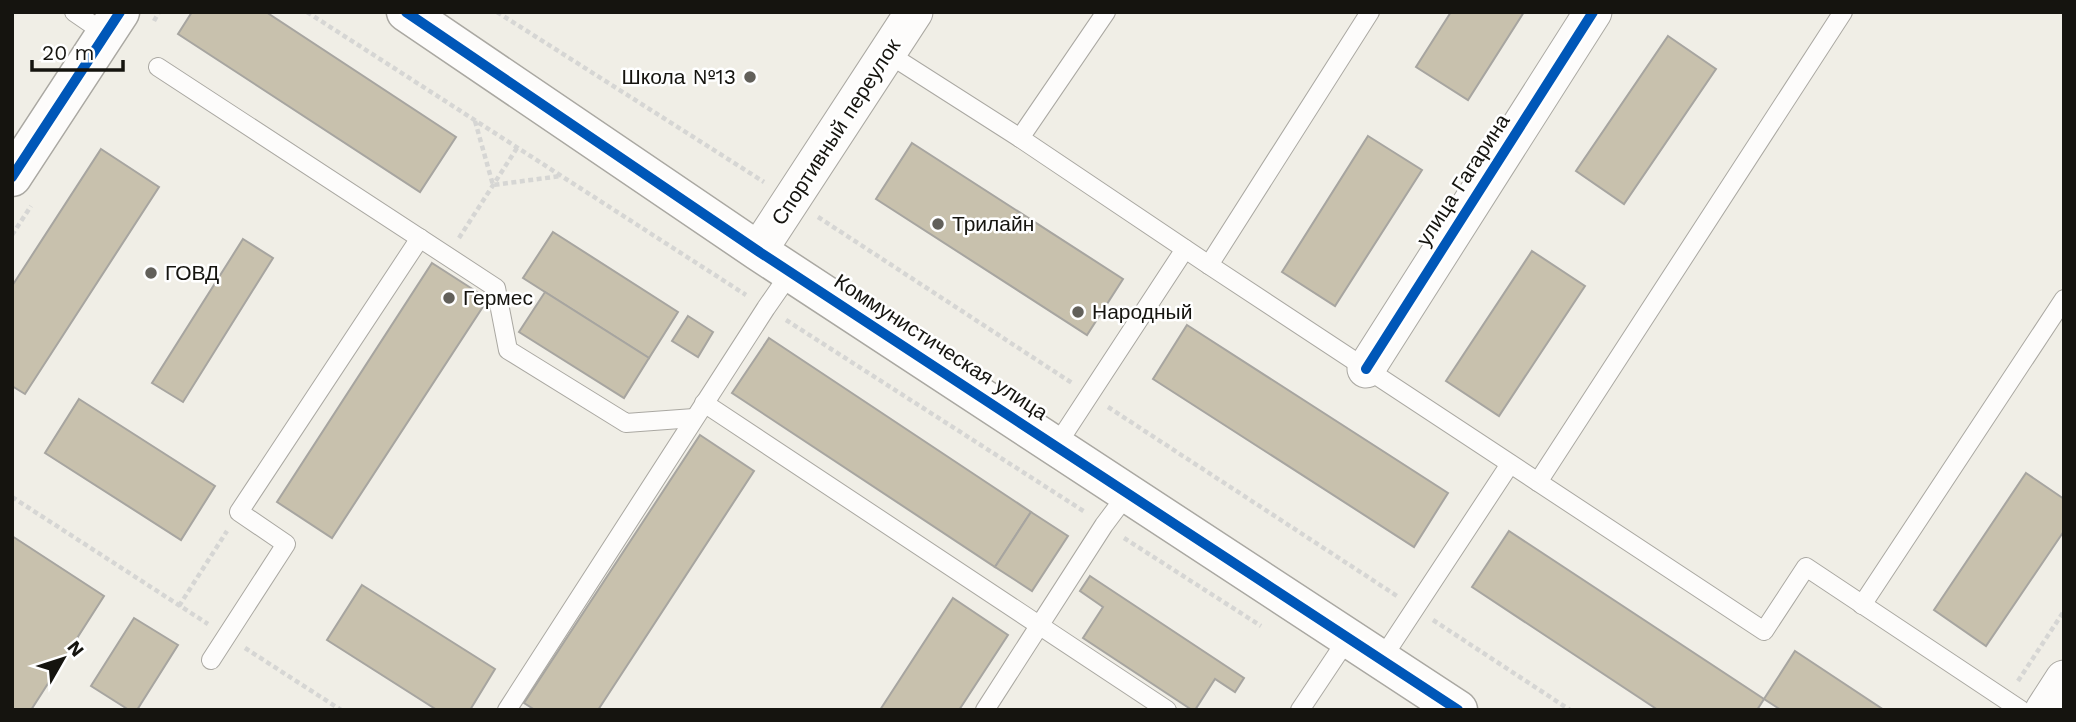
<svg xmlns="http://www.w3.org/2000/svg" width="2076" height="722" viewBox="0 0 2076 722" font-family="'Work Sans',sans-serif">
	<rect width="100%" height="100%" fill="#f0eee6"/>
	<g fill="#c8c1ad" stroke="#a7a5a0" stroke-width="2">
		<polygon points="192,12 266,12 456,137 420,192 178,34"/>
		<polygon points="1451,12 1524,12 1468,100 1416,67"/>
		<polygon points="1668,36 1716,69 1624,204 1576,171"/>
		<polygon points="1368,136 1422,170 1335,306 1282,272"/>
		<polygon points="912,143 1123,279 1087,335 876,199"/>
		<polygon points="101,149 159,187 25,394 12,386 12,286"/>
		<polygon points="553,232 678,312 649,358 523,278"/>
		<polygon points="243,239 273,258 183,402 152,383"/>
		<polygon points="1532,251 1585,286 1499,416 1446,381"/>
		<polygon points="432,263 488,299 332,538 277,502"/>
		<polygon points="545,292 649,358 624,398 519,332"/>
		<polygon points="688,316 713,332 698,357 672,341"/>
		<polygon points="1187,325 1448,493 1414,547 1153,379"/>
		<polygon points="769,338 1031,512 995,567 732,393"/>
		<polygon points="79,399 215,486 181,540 45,453"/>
		<polygon points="700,435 754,471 598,710 535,710 524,703"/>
		<polygon points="2026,473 2064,499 2064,531 1986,646 1934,610"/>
		<polygon points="1031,512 1068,536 1032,591 995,567"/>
		<polygon points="1509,531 1764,699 1757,710 1658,710 1472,587"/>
		<polygon points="12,536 104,596 31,710 12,710"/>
		<polygon points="1090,576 1244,678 1235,692 1215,679 1195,710 1192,710 1083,638 1103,607 1080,591"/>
		<polygon points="362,585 495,669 470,710 437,710 327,640"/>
		<polygon points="953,598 1008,635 959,710 880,710"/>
		<polygon points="134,618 178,645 137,710 129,710 91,686"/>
		<polygon points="1795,651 1884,710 1781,710 1764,699"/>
	</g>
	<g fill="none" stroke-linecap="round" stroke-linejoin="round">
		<defs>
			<g id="service">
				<polyline points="74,12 106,34"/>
				<polyline points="887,53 1020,138 1209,265 1764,631 1806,567 2021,710"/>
				<polyline points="158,67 496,288 508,350 626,423 694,418"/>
				<polyline points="1020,138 1106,12"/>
				<polyline points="1209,265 1370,12"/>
				<polyline points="704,403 1167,710"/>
				<polyline points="1056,446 1185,249"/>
				<polyline points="1538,482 1843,12"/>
				<polyline points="1862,605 2064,299"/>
				<polyline points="211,660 286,544 239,512 420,238"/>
				<polyline points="1381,660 1510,464"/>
				<polyline points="507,710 766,308 791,272"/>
				<polyline points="985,710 1104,525 1128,493"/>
				<polyline points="1300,710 1348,638"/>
			</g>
			<g id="minor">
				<polyline points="758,251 914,12"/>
				<polyline points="1366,369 1593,12"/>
				<polyline points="2044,710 2064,679"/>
			</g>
			<g id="tertiary">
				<polyline points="406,12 758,251 1458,710"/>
				<polyline points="12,177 120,12"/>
			</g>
		</defs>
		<use href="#service" stroke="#aaa8a2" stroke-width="20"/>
		<use href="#minor" stroke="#aaa8a2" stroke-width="39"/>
		<use href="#tertiary" stroke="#aaa8a2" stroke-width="41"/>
		<g stroke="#d6d6d4" stroke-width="4.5" stroke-dasharray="5 3.5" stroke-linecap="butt">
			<polyline points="307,12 746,295"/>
			<polyline points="497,12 764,182"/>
			<polyline points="154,21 159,12"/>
			<polyline points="475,121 493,185 561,176"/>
			<polyline points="818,217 1072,383"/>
			<polyline points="12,235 31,206"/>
			<polyline points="459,238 517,148"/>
			<polyline points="786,320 1085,512"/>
			<polyline points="1108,407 1397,596"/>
			<polyline points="12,497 208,624"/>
			<polyline points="1124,538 1261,626"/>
			<polyline points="179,606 227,531"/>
			<polyline points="1433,620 1570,710"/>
			<polyline points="245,648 341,710"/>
			<polyline points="2018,681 2064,611"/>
		</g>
		<use href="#service" stroke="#fdfcfb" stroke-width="18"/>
		<use href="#minor" stroke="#fdfcfb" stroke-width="37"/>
		<use href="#tertiary" stroke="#fdfcfb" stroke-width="38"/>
		<defs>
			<g id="cycleway">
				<polyline points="406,12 758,251 1458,710"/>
				<polyline points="12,177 120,12"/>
				<polyline points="1366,369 1593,12"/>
			</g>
		</defs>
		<use href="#cycleway" stroke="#fff" stroke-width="15"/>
		<use href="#cycleway" stroke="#0057b8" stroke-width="10"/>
	</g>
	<g fill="#62605a" stroke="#fff" stroke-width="2.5">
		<circle cx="750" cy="77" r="7"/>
		<circle cx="938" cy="224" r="7"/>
		<circle cx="151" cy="273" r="7"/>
		<circle cx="449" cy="298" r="7"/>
		<circle cx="1078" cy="312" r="7"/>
	</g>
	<g text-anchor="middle" stroke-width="5" stroke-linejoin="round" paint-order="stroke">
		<g font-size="21" fill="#15140f" stroke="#fff" text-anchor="start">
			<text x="736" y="84" text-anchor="end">Школа №13</text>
			<text x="952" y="231">Трилайн</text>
			<text x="165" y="280">ГОВД</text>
			<text x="463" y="305">Гермес</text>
			<text x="1092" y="319">Народный</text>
		</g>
		<g font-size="21" fill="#15140f" stroke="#fff">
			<text transform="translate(836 132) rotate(-57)" y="7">Спортивный переулок</text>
			<text transform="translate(1463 180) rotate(-57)" y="7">улица Гагарина</text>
			<text transform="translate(941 347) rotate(33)" y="7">Коммунистическая улица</text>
		</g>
	</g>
	<rect width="2076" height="722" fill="none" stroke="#15140f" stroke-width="28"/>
	<g transform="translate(63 659) rotate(51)" stroke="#ffffff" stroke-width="5" paint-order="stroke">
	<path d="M0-5L12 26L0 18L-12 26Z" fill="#15140f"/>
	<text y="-10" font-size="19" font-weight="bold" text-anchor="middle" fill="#15140f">N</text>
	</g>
	<path d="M32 60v10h91v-10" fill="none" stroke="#15140f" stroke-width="3.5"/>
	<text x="42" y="60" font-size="21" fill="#15140f" stroke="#ffffff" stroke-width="5" paint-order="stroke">20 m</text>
</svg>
